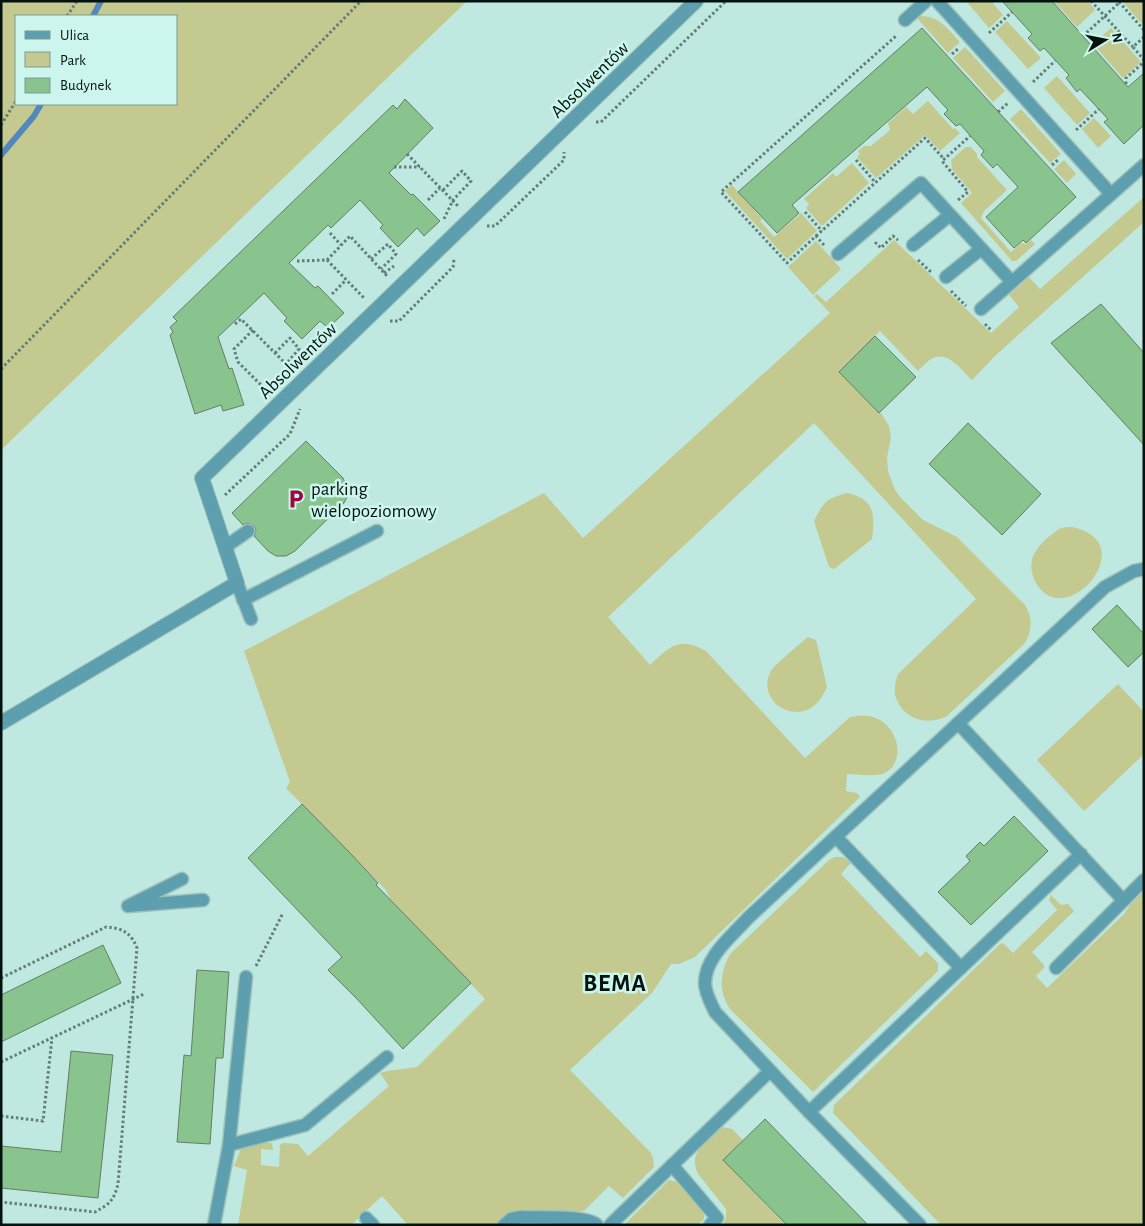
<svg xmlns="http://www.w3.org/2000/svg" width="1145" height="1226" viewBox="0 0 1145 1226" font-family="'Alegreya Sans',sans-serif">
	<rect width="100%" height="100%" fill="#bfe8e0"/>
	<g fill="#c4ca8f" fill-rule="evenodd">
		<path d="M1 1H467L1 450ZM16 16H176V104H16Z"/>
		<polygon points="966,1 991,1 1003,15 989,28"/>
		<polygon points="1054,1 1088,1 1095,10 1077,27"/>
		<polygon points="1122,1 1144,1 1144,26"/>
		<path d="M920 16C940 16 948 29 960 42L948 53 917 18Z"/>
		<polygon points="1007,21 1041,58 1028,69 995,32"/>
		<polygon points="1111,28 1141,62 1123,78 1093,44"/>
		<polygon points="965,47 1005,91 993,102 953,58"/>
		<polygon points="1057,76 1090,113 1077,125 1044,88"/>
		<polygon points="928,101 953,129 955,128 960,133 940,151 925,135 876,178 857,157 860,154 858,151 864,146 871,146 890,130 888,123 906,107 913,114"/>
		<polygon points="1021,109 1061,154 1050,163 1010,119"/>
		<polygon points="1094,118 1111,136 1098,148 1082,129"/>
		<polygon points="966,147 971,147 977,154 977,157 1007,190 984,211 981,218 1011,252 1021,243 1026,244 1031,240 1035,244 1016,261 1012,261 961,203 972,193 952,169 951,160"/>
		<polygon points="1064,160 1076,174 1067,183 1054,169"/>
		<polygon points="852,163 869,183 822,226 806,208 809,204 804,199 833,173 836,177"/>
		<polygon points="732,185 762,219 760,221 774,237 801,213 817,231 787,259 725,191"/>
		<path d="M1144 197V222L996 355 972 380C962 371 949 351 933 358 928 360 923 366 918 371L880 331 839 372 879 413H881L889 426 891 437 887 458 888 471 895 490 901 498 923 520 957 537 1025 605C1033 618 1032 630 1025 643L947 716C927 727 900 718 895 694 894 687 896 680 898 674L976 599 814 423 608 617 650 665C670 646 679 636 706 651L805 758 850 717C897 705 912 764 882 774 872 777 858 774 847 774L846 791 857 793 860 797 695 957 679 964H671L652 993 570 1070 651 1153 653 1158 654 1167 623 1198 609 1186 584 1211H517L507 1215 497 1225H408L382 1196 351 1225H238L247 1170 234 1166 241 1149 258 1143H272L273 1150 261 1149V1165L279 1167 280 1145 283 1143 298 1144 308 1156 389 1086 380 1073 387 1071 417 1067 485 999 391 900 385 889 286 788 290 782 244 651 544 493 583 538 830 313 814 296 817 294 826 302 894 240 991 333 1019 307 1009 295 1029 277 1040 289Z"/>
		<polygon points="816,241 841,269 813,295 788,267"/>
		<path d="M847 493C875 499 875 515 872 539L834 569 829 567 814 521C823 502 827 498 847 493Z"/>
		<path d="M1072 527C1145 542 1065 634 1036 583 1025 563 1035 547 1051 535 1054 533 1058 529 1061 528 1064 527 1069 527 1072 527Z"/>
		<path d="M808 637 816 640 827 687C823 696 817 706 807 710 784 719 757 695 771 671 775 664 800 644 808 637Z"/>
		<polygon points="1118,684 1144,712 1144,754 1084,811 1037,760"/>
		<path d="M835 857H843L851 863 841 874 920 957 926 951 938 963V971L813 1092 730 1009C718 991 720 972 730 954L829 860Z"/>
		<polygon points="1144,891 1144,1225 941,1225 833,1113 834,1105 1000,944 1003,943 1013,953 1057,910 1049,900 1051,895 1061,905 1068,904 1074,911 1032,952 1044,965 1044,968 1036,976 1047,988 1124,914 1130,905"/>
		<path d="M722 1127 732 1129 743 1140 723 1160 786 1225H723L726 1218V1209L698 1174C687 1152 708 1141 722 1127Z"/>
		<polygon points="669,1180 678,1182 704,1212 704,1219 698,1225 624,1225"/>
	</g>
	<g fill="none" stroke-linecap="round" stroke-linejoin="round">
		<g stroke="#5487bb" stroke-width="6">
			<polyline points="93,16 101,1"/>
			<polyline points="1,155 34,116 41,104"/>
		</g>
	</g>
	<g fill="#89c38e" stroke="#657d66">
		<polygon points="1002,1 1052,1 1128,87 1144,73 1144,125 1124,144 1104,122 1108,119 1080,89 1077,92 1066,78 1069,75 1044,48 1040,51 1028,38 1032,34"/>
		<polygon points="922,28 1076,197 1026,243 1023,240 1014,248 986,217 1018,187 997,164 993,168 981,155 984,151 960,124 956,126 944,114 948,110 927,87 792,205 799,213 777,233 738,192"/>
		<polygon points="405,99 433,128 389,173 411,195 413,194 440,221 424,236 417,228 398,247 380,228 383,225 360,200 331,228 328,225 289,263 315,288 318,286 344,313 328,328 320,321 302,339 284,321 287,318 264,293 218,337 229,369 232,368 244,405 223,411 221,405 195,414 170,335 173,332 170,327 177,321 173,317 393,105 397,109"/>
		<polygon points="1101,304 1144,353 1144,445 1051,343"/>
		<polygon points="875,336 916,377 879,413 839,372"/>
		<polygon points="968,423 1041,494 1002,535 929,464"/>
		<polygon points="306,441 343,478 347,487 348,495 344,503 295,551 286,556 276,556 268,551 254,536 256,531 254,526 248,523 243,525 232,513"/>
		<polygon points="1117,605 1144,634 1144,652 1128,667 1092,629"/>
		<polygon points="302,804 351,854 378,883 376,885 471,983 403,1049 357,999 328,970 342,957 248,858"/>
		<polygon points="1014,816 1048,851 971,925 938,892 970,861 966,856 980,842 984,846"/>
		<polygon points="103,945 121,983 1,1042 1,995"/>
		<polygon points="197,970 229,972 223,1058 216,1058 210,1144 177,1142 184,1055 191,1056"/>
		<polygon points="71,1051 113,1055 98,1198 1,1188 1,1146 61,1152"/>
		<polygon points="765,1119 868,1225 787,1225 723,1160"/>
	</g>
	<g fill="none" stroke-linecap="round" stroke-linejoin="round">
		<defs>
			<g id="service">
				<polyline points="937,1 1111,194"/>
				<polyline points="905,20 926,1"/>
				<polyline points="913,245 950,215"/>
				<polyline points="838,254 921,183 1012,282 1144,165"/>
				<polyline points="946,277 981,249"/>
				<polyline points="981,309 1012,282"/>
				<polyline points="225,547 248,531"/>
				<polyline points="237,583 251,619"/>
				<polyline points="243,600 377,531"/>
				<polyline points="958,723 1123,900"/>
				<polyline points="836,837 961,968"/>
				<polyline points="182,879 128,906 203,900"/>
				<polyline points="1056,968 1144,880"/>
				<polyline points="809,1112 1081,854"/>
				<polyline points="229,1145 246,977"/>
				<polyline points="672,1165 717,1218 710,1225"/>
				<polyline points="366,1218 373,1225"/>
				<polyline points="214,1225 229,1145 305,1125 387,1057"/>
				<path d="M504 1225 511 1219 521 1217C537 1218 587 1215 597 1225"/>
				<polyline points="610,1225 770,1071"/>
				<path d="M920 1225 809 1112 715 1012C711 1003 705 993 705 983 705 957 732 936 748 918L1105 587 1134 571 1144 569"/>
			</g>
			<polyline id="minor" points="1,723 237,583 202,478 696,1"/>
		</defs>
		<use href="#service" stroke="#9dc1ba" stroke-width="15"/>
		<use href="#minor" stroke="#9dc1ba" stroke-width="16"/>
		<g stroke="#627e78" stroke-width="3" stroke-dasharray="2.5 2.5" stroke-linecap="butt">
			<polyline points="1091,1 1133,47"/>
			<polyline points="1119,2 1144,30"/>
			<polyline points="67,16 77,1"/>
			<polyline points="989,33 1012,12"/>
			<polyline points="1083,36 1119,3"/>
			<polyline points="1144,37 1133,47 1144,60"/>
			<polyline points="952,54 959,48"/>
			<polyline points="1033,82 1055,61"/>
			<polyline points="1126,84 1126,78 1144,62"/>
			<polyline points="998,112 1008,103"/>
			<polyline points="596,122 601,122 726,1"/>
			<polyline points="1,125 16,101"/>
			<polyline points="1076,130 1099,109"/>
			<polyline points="407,154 459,207"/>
			<polyline points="856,160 875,182"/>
			<polyline points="1052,165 1059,159"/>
			<polyline points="394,167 420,167"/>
			<polyline points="443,190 462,171 471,181 453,200 444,219"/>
			<polyline points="428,200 440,188"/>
			<polyline points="958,200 968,192 942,161 970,136"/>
			<polyline points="805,212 822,231"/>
			<polyline points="487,226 495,226 564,160 564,152"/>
			<polyline points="330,233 341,245"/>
			<polyline points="816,236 925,138 944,159"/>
			<polyline points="875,244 876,243 881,248 893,236 898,240"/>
			<polyline points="824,245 816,236 787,263 721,192 896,36 896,34"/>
			<polyline points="371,259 388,244 396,254 381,269"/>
			<polyline points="327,260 350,236 388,277"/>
			<polyline points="918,260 932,273"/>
			<polyline points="297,261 327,260 365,299"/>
			<polyline points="384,273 394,266"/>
			<polyline points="951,291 966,306"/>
			<polyline points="332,294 346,280"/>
			<polyline points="390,321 399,321 453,267 454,259"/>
			<polyline points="235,324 241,319 291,369"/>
			<polyline points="985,324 991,330"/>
			<polyline points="253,330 234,349 238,362 268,392"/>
			<polyline points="275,353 290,338 299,349 286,364"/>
			<polyline points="289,367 297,359"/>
			<polyline points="1,369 361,1"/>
			<polyline points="225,495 290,434 300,409"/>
			<polyline points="256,966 283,913"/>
			<path d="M1 978 106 927C123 928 131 933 137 948L118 1184C114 1200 110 1204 95 1212L1 1202"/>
			<polyline points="1,1062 144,994"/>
			<polyline points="1,1116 43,1121 52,1038"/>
		</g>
		<use href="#service" stroke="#5e9faf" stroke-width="12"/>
		<use href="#minor" stroke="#5e9faf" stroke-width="14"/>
	</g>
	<defs>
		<symbol id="parking-bare" viewBox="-9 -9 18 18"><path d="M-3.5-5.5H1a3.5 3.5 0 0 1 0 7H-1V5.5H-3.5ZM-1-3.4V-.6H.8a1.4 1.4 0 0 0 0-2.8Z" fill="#a10541" stroke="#ccf6ed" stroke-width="2.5" paint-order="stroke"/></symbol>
	</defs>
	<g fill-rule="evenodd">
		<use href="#parking-bare" x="282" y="485" width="28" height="28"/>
	</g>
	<g text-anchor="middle" stroke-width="5" stroke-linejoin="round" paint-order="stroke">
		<g font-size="19" fill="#04120f" stroke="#ccf6ed">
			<text transform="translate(589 79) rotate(-44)" y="7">Absolwentów</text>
			<text transform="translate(297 360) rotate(-44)" y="7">Absolwentów</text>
		</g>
		<g font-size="19" fill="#04120f" stroke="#ccf6ed" text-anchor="start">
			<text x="311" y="495">parking<tspan x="311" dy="22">wielopoziomowy</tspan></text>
		</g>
		<g font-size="24" font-weight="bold" letter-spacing="1" fill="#04120f" stroke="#ccf6ed">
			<text x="615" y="991">BEMA</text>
		</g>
	</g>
	<rect width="1145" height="1226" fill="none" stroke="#04120f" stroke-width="5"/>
	<rect x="15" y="15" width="162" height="90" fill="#ccf6ed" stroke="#7c9b94"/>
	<rect x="25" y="31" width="25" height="8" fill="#5e9faf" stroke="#7c9b94"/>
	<text x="60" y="40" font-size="15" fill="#04120f">Ulica</text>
	<rect x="25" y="52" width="25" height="15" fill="#c4ca8f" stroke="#7c9b94"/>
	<text x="60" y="65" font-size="15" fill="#04120f">Park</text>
	<rect x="25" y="78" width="25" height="15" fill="#89c38e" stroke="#7c9b94"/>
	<text x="60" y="90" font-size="15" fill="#04120f">Budynek</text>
	<g transform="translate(1105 40) rotate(80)" stroke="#ccf6ed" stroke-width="4" paint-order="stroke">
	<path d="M0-4L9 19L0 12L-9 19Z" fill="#04120f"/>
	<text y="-8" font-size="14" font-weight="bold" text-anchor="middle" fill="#04120f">N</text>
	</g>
</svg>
